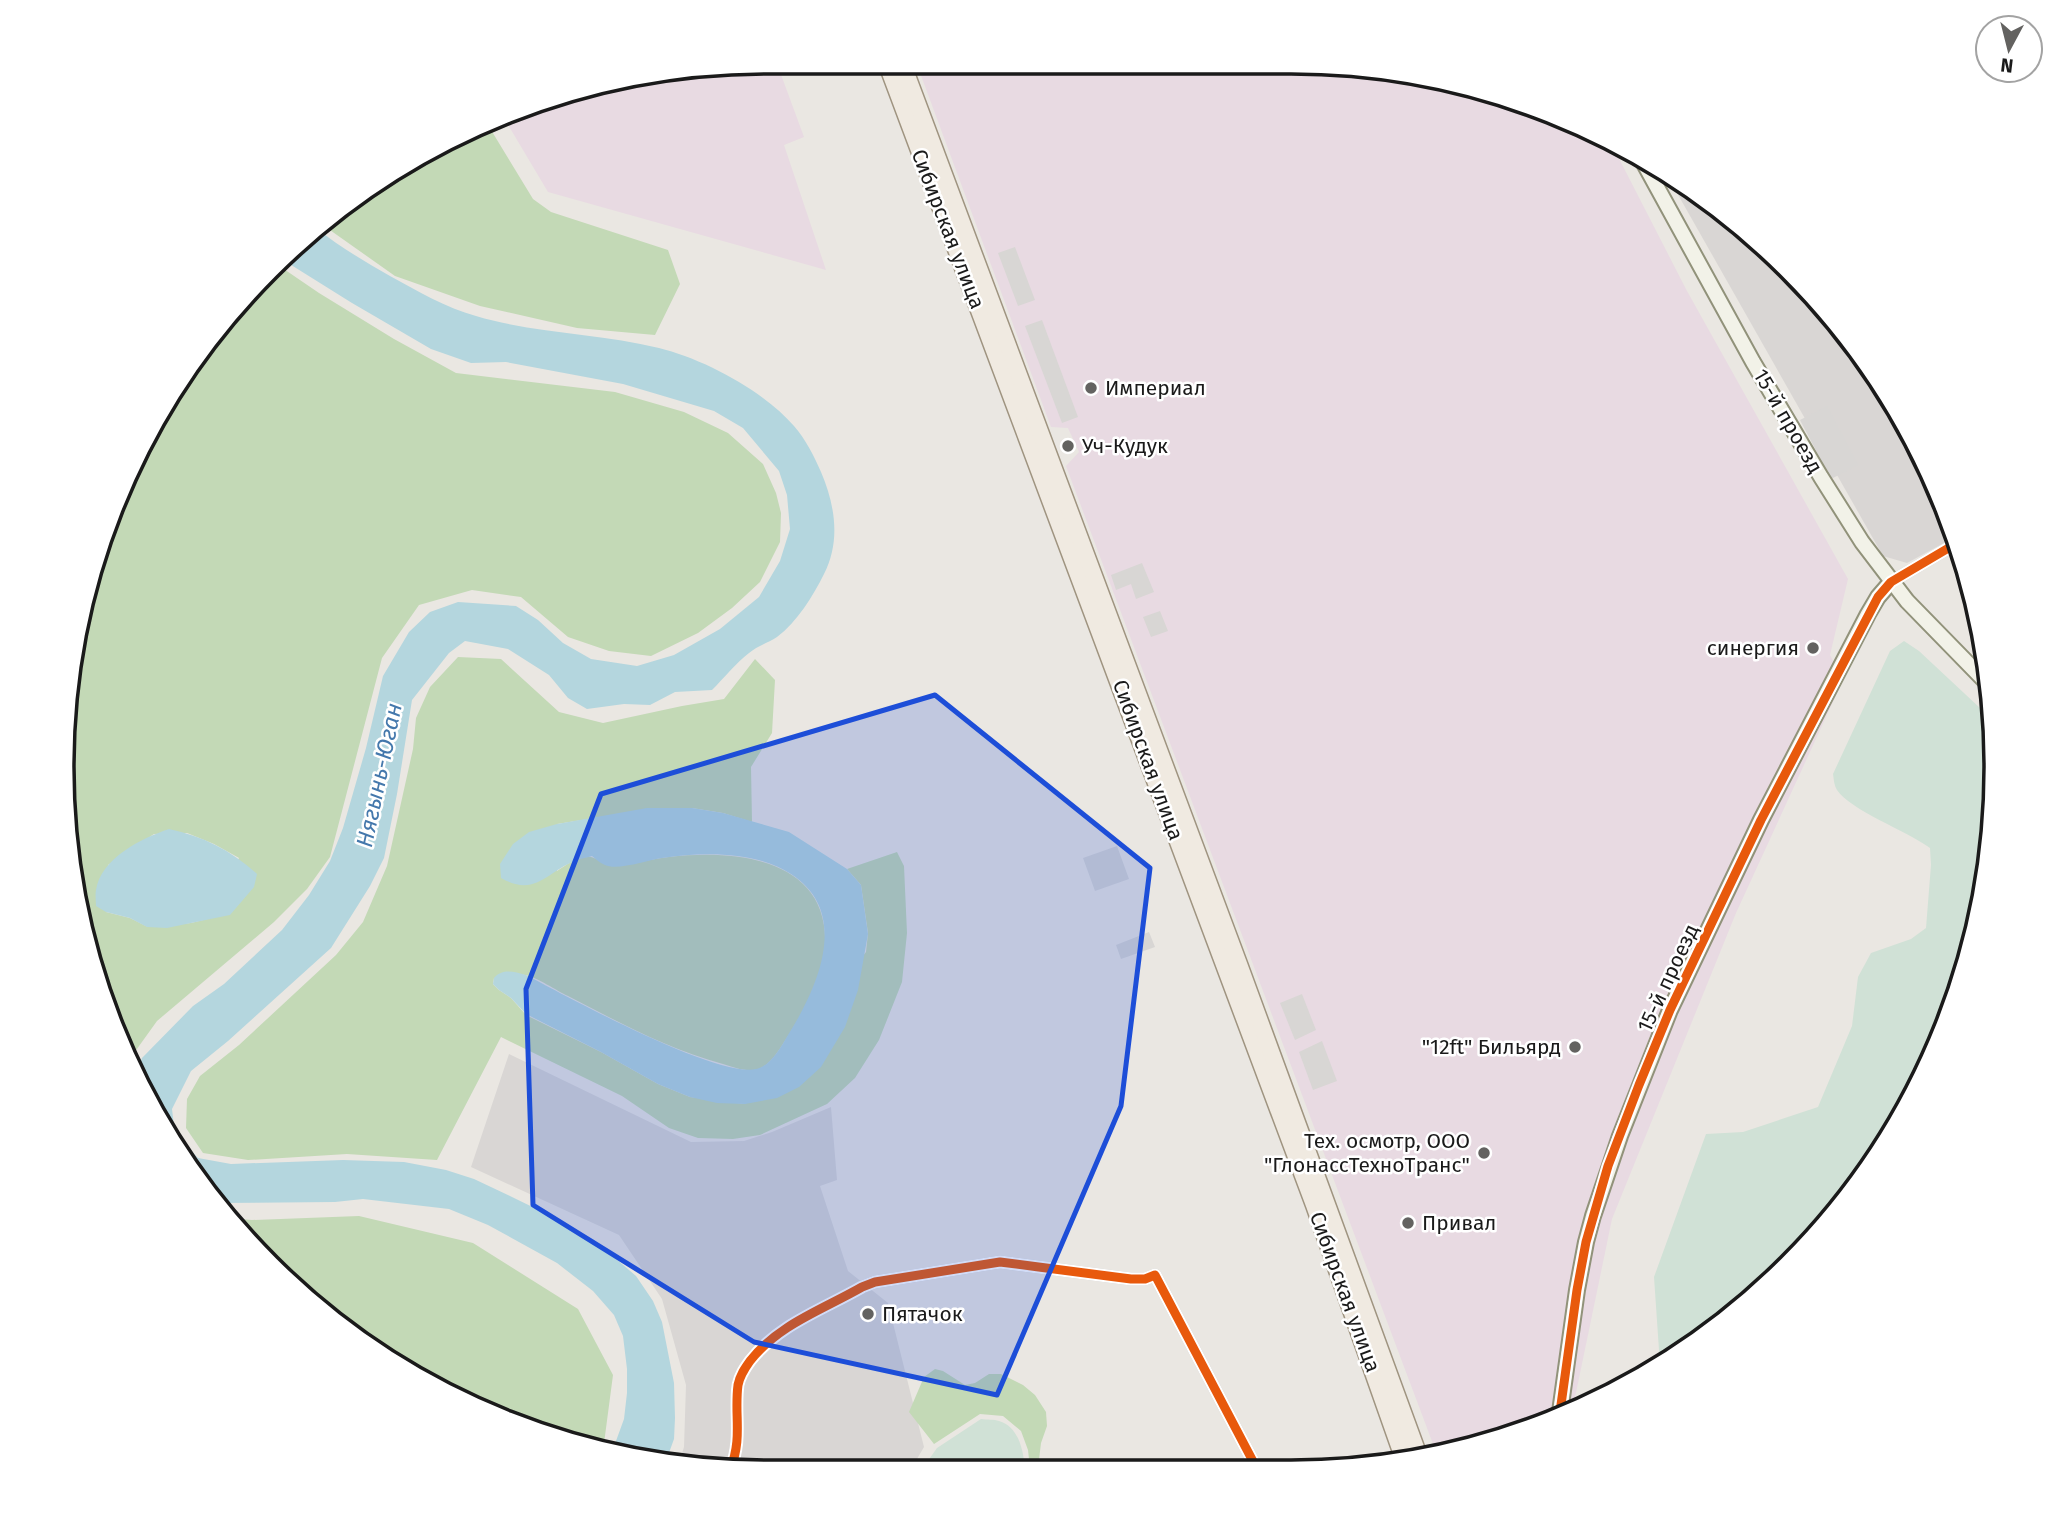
<svg xmlns="http://www.w3.org/2000/svg" width="2058" height="1533" viewBox="0 0 2058 1533" font-family="'Fira Sans',sans-serif">
	<rect width="100%" height="100%" fill="#eae7e2"/>
	<g fill="#d9d6d4">
		<polygon points="1664,170 1683,180 1790,268 1851,337 1924,455 1955,537 1907,563 1883,556"/>
		<polygon points="509,1054 691,1142 744,1141 772,1132 831,1107 837,1180 820,1186 848,1271 888,1303 924,1447 911,1469 720,1470 679,1463 684,1447 686,1385 662,1299 619,1235 471,1167"/>
	</g>
	<g fill="#e8dae2">
		<polygon points="766,61 776,61 804,137 784,145 826,270 548,192 504,118 584,85"/>
		<polygon points="916,62 1337,63 1474,85 1562,115 1610,141 1687,291 1848,579 1830,655 1843,680 1736,913 1612,1219 1572,1412 1561,1418 1436,1452 1066,466 1079,452 1068,428 1051,427"/>
	</g>
	<g fill="#c3d9b6" fill-rule="evenodd">
		<polygon points="488,125 533,199 551,212 668,250 680,284 655,335 577,328 480,306 395,276 320,223 414,156"/>
		<path d="M275 263 319 293 394 339 456 373 615 392 684 412 728 433 763 464 776 493 781 513 780 542 760 582 732 608 698 633 651 656 609 651 568 637 521 597 472 590 419 605 382 658 330 857 307 889 274 922 157 1021 129 1060 115 1036 75 904 63 813 75 629 134 454 237 301ZM187 833 214 844 239 858 207 919 191 923 148 927 130 918 106 912 108 865 154 834Z"/>
		<path d="M458 657 501 659 559 712 603 723 682 706 724 699 755 659 775 680 772 733 751 767 752 822 723 813 692 808 601 817 557 824V871C566 865 578 856 590 857 592 857 597 859 600 860 614 866 621 866 635 863 705 847 830 845 825 946 824 976 805 1008 790 1033 781 1046 771 1068 754 1070 743 1071 732 1067 723 1064 668 1049 618 1022 568 996 557 991 537 977 525 975 516 974 503 977 494 978L493 984 499 990 511 998 526 1015 601 1052 658 1084 690 1097 745 1104 866 952 868 933 861 885 847 869 897 852 904 866 907 933 902 982 879 1040 855 1078 827 1104 760 1135 733 1139 698 1138 669 1128 622 1096 501 1037 437 1160 347 1154 248 1160 203 1153 186 1128 187 1099 200 1076 239 1045 336 955 363 922 387 866 413 749 416 718 430 687Z"/>
		<polygon points="359,1216 473,1243 578,1309 613,1375 603,1451 584,1448 414,1377 302,1297 228,1218 252,1220"/>
		<polygon points="935,1369 943,1371 965,1385 975,1383 989,1374 1001,1374 1023,1385 1035,1395 1046,1412 1047,1426 1041,1443 1038,1468 1030,1468 1028,1450 1021,1431 1003,1416 980,1414 934,1444 909,1412 924,1377"/>
	</g>
	<g fill="#d0e1d6">
		<path d="M1904 641 1919 651 1995 722 1991 859 1959 994 1902 1119 1821 1232 1721 1326 1658 1362 1659 1350 1654 1277 1706 1134 1743 1132 1818 1107 1852 1026 1858 977 1871 953 1911 939 1926 928 1931 865 1930 848C1907 831 1850 810 1837 790 1834 785 1834 780 1833 774L1890 651Z"/>
		<path d="M981 1419C987 1420 994 1419 999 1421 1019 1427 1023 1450 1025 1468L922 1469 937 1448Z"/>
	</g>
	<g fill="#d8d6d4">
		<polygon points="1015,247 1035,300 1018,306 998,253"/>
		<polygon points="1042,320 1078,417 1062,423 1025,326"/>
		<polygon points="1827,406 1858,465 1831,479 1800,420"/>
		<polygon points="1142,563 1154,592 1136,599 1131,584 1116,590 1111,575"/>
		<polygon points="1160,611 1168,631 1151,637 1143,617"/>
		<polygon points="1117,846 1129,879 1095,891 1083,858"/>
		<polygon points="1149,932 1155,947 1121,959 1116,945"/>
		<polygon points="1302,994 1316,1030 1295,1040 1280,1003"/>
		<polygon points="1322,1041 1337,1081 1313,1090 1299,1052"/>
	</g>
	<g fill="#b4d6de">
		<path d="M315 227C338 246 364 261 390 276 418 291 446 308 476 316 536 334 599 333 659 348 704 359 764 391 794 426 806 440 814 456 821 472 835 505 841 541 824 574 813 596 797 622 777 637 768 643 757 646 749 653 736 663 724 678 712 690L675 692 650 705 624 704 587 709 568 698 549 675 508 649 465 641 449 653 412 700 397 794 384 858 370 886 331 948 228 1041 191 1071 172 1109 175 1134 198 1158 231 1164 343 1160 404 1162 446 1170 474 1179 512 1197 553 1217 594 1240 636 1276 653 1301 662 1322 674 1383 675 1418 674 1439 666 1461 612 1452 624 1419 627 1393V1369L623 1336 614 1315 593 1291 557 1263 488 1225 449 1209 363 1199 335 1202 214 1203 207 1195 137 1074 142 1058 193 1006 224 984 282 930 309 895 330 861 343 828 366 748 383 676 409 632 430 612 458 602 516 606 538 620 563 643 591 659 637 666 674 655 720 629 759 597 780 561 790 529 787 495 779 471 743 428 714 411 623 384 506 362 471 363 431 349 352 303 280 258 302 236Z"/>
		<path d="M647 808H692L723 813 789 832 847 869 861 885 868 934 858 990 845 1027 821 1067 799 1087 777 1098 745 1104 717 1103 690 1097 658 1084 601 1052 526 1014 511 998 499 990 493 984 494 978C503 968 514 972 526 975 568 997 716 1078 756 1069 771 1066 781 1047 788 1035 817 989 852 913 791 874 756 851 703 852 662 858 648 860 617 871 605 865 600 863 596 859 592 856 586 858 580 858 575 861 547 871 536 898 501 878L500 864 513 844 529 832 557 824Z"/>
		<path d="M169 829C203 836 232 851 257 874L254 887 230 915 191 923 167 928 147 927 130 918 106 912 96 906C96 901 95 895 96 890 101 858 142 838 169 829Z"/>
	</g>
	<g fill="none" stroke-linecap="round" stroke-linejoin="round">
		<defs>
			<g id="street">
				<polyline points="1891,582 1957,543"/>
				<path d="M730 1470C743 1438 734 1415 738 1385 740 1375 745 1368 750 1361 779 1324 822 1310 862 1287L875 1282 1000 1262 1131 1279H1145L1155 1275 1256 1467"/>
			</g>
			<g id="secondary">
				<polyline points="1641,158 1753,362 1821,477 1862,542 1907,601 1989,685"/>
				<polyline points="1559,1419 1577,1290 1586,1242 1593,1216 1620,1136 1670,1010 1761,820 1868,614 1878,597 1891,582"/>
			</g>
			<g id="primary">
				<polyline points="886,62 1314,1205 1404,1460"/>
				<polyline points="902,62 1239,964 1419,1456"/>
			</g>
		</defs>
		<use href="#street" stroke="#c2c0be" stroke-width="13"/>
		<use href="#secondary" stroke="#91927a" stroke-width="18"/>
		<use href="#primary" stroke="#9f9480" stroke-width="19"/>
		<use href="#street" stroke="#fcfbfb" stroke-width="10"/>
		<use href="#secondary" stroke="#f2f2e8" stroke-width="14"/>
		<use href="#primary" stroke="#f0eae1" stroke-width="16"/>
		<defs>
			<g id="cycleway">
				<polyline points="1559,1419 1577,1290 1586,1242 1608,1166 1639,1085 1670,1010 1761,820 1878,597 1891,582 1957,543"/>
				<path d="M730 1470C743 1438 734 1415 738 1385 740 1375 745 1368 750 1361 779 1324 822 1310 862 1287L875 1282 1000 1262 1131 1279H1145L1155 1275 1256 1467"/>
			</g>
		</defs>
		<use href="#cycleway" stroke="#fff" stroke-width="13"/>
		<use href="#cycleway" stroke="#e8590c" stroke-width="9"/>
	</g>
	<path fill="#1d4ed8" fill-opacity="0.2" stroke="#1d4ed8" stroke-width="5" stroke-linejoin="round" d="M935 695 1150 868 1121 1106 997 1395 754 1342 533 1205 526 989 601 794Z"/>
	<g fill="#636260" stroke="#fff" stroke-width="2.5">
		<circle cx="1091" cy="388" r="7"/>
		<circle cx="1068" cy="446" r="7"/>
		<circle cx="1813" cy="648" r="7"/>
		<circle cx="1575" cy="1047" r="7"/>
		<circle cx="1484" cy="1153" r="7"/>
		<circle cx="1408" cy="1223" r="7"/>
		<circle cx="868" cy="1314" r="7"/>
	</g>
	<g text-anchor="middle" stroke-width="5" stroke-linejoin="round" paint-order="stroke">
		<g font-size="21" fill="#1a1a1a" stroke="#fff">
			<text transform="translate(948 229) rotate(69)" y="7">Сибирская улица</text>
			<text transform="translate(1788 421) rotate(60)" y="7">15-й проезд</text>
			<text transform="translate(1148 760) rotate(70)" y="7">Сибирская улица</text>
			<text transform="translate(1668 978) rotate(-65)" y="7">15-й проезд</text>
			<text transform="translate(1345 1292) rotate(70)" y="7">Сибирская улица</text>
		</g>
		<g font-size="21" fill="#1a1a1a" stroke="#fff" text-anchor="start">
			<text x="1105" y="395">Империал</text>
			<text x="1082" y="453">Уч-Кудук</text>
			<text x="1799" y="655" text-anchor="end">синергия</text>
			<text x="1561" y="1054" text-anchor="end">"12ft" Бильярд</text>
			<text x="1470" y="1148" text-anchor="end">Тех. осмотр, ООО<tspan x="1470" dy="24">"ГлонассТехноТранс"</tspan></text>
			<text x="1422" y="1230">Привал</text>
			<text x="882" y="1321">Пятачок</text>
		</g>
		<g font-size="23" font-style="italic" fill="#4478ac" stroke="#fff">
			<text transform="translate(379 775) rotate(-78)" y="8">Нягынь-Юган</text>
		</g>
	</g>
	<path d="M0 0H2058V1533H0ZM767 74H1291A693 693 0 0 1 1984 767V767A693 693 0 0 1 1291 1460H767A693 693 0 0 1 74 767V767A693 693 0 0 1 767 74Z" fill="#fff" fill-rule="evenodd"/>
	<path fill="none" stroke="#1a1a1a" stroke-width="3.5" d="M767 74H1291A693 693 0 0 1 1984 767V767A693 693 0 0 1 1291 1460H767A693 693 0 0 1 74 767V767A693 693 0 0 1 767 74Z"/>
	<g transform="translate(2009 49) rotate(187)"><circle r="33" fill="#ffffff" stroke="#a3a3a3" stroke-width="2"/>
	<path d="M0-5L12 26L0 18L-12 26Z" fill="#636260"/>
	<text y="-10" font-size="19" font-weight="bold" text-anchor="middle" fill="#1a1a1a">N</text>
	</g>
</svg>
